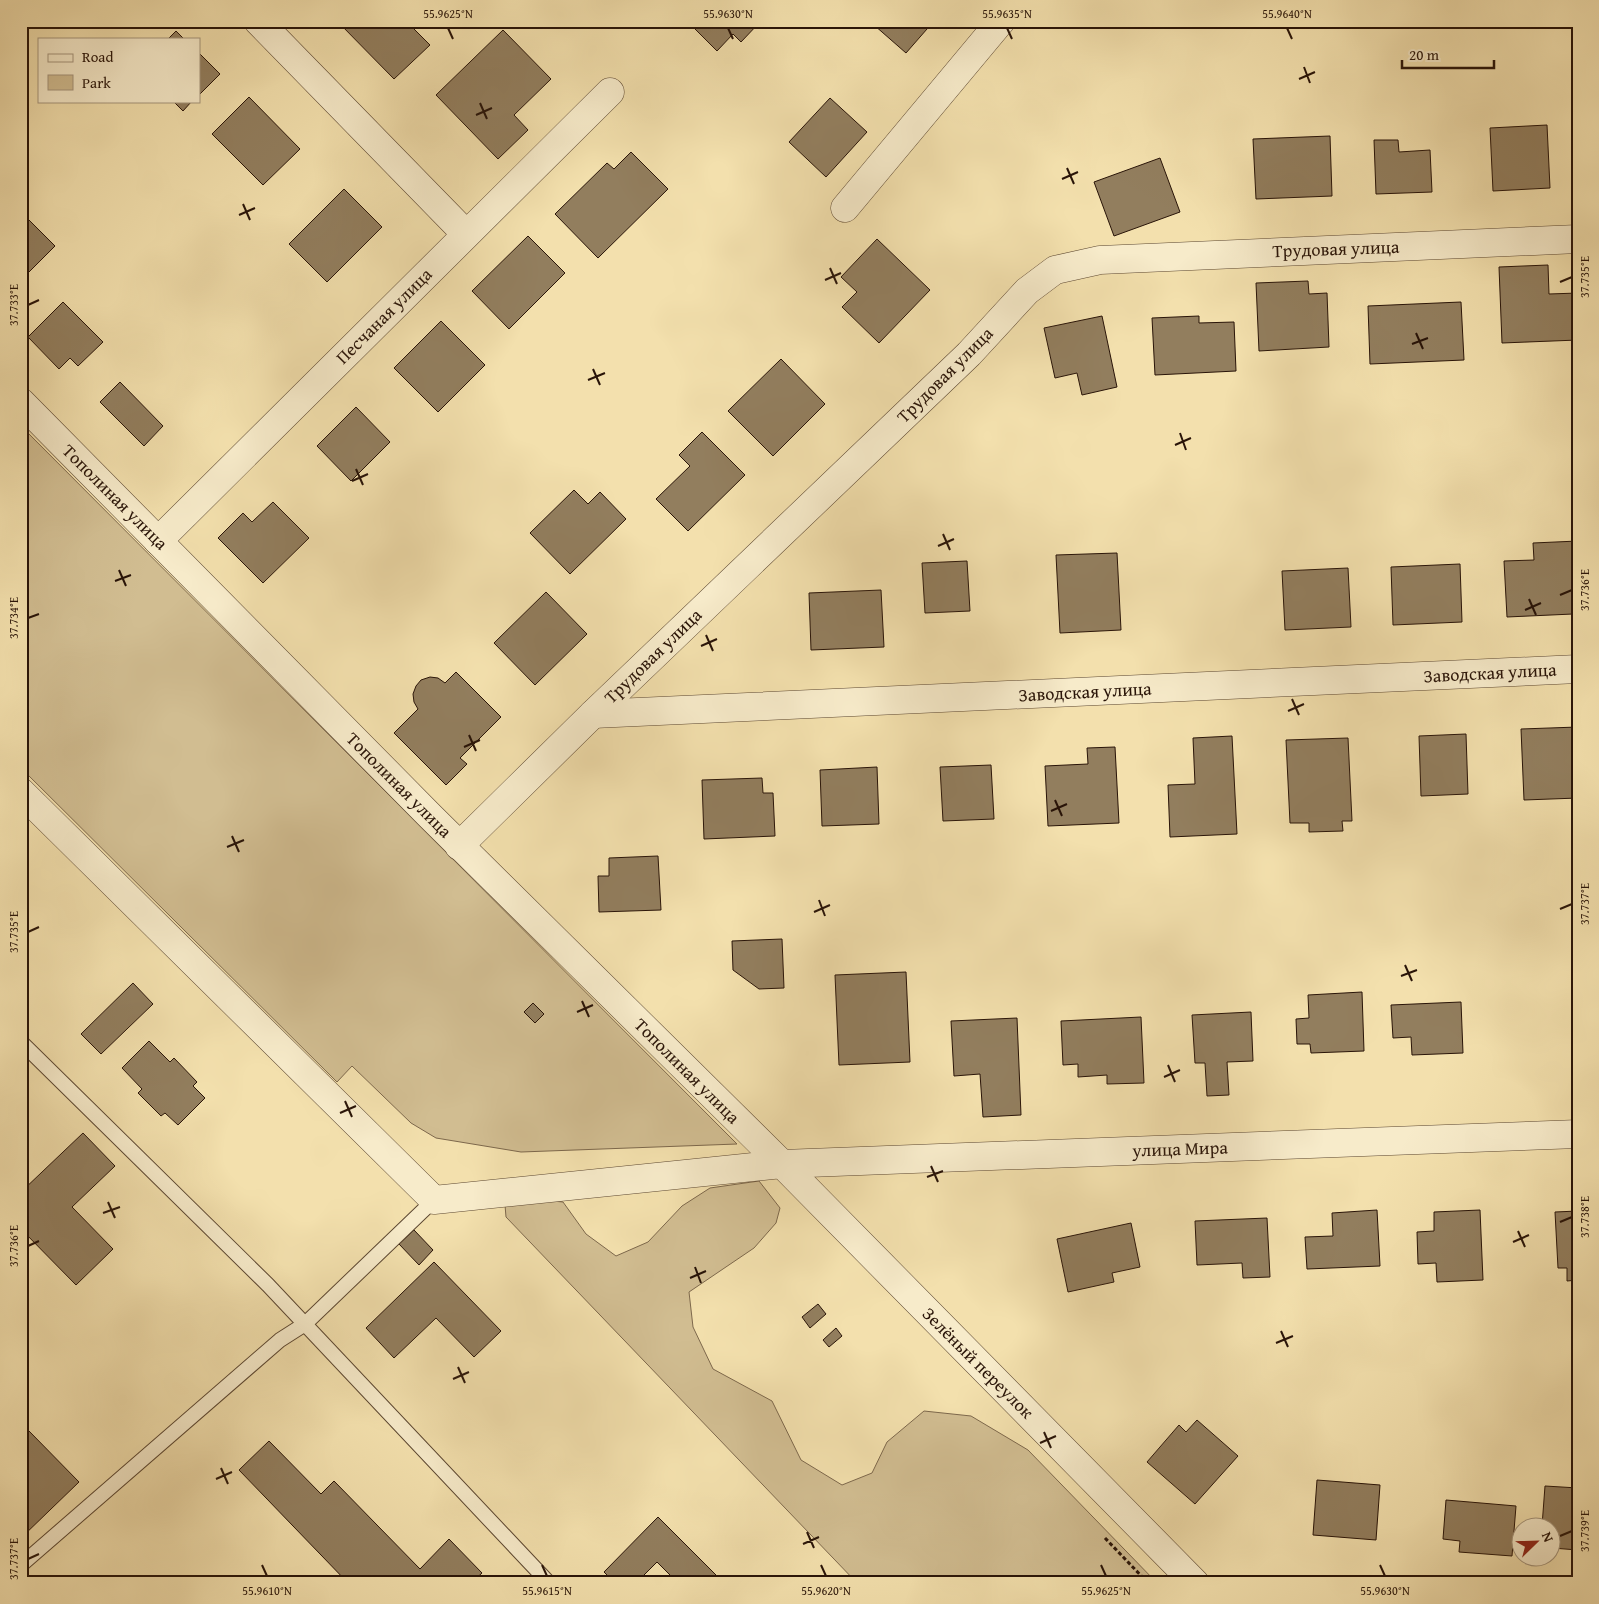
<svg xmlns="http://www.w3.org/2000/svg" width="1599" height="1604" viewBox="0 0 1599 1604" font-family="'Gentium Book Plus',serif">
	<rect width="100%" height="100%" fill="#f3e0ad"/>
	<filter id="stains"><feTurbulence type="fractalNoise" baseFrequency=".004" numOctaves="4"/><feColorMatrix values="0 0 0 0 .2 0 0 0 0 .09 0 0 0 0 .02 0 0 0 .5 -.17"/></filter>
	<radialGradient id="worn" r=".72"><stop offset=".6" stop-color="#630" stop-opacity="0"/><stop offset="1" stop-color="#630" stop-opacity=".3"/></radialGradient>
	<g fill="#d1bd91" stroke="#7d684c">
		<polygon points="21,426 737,1144 521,1152 436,1138 411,1123 352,1066 337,1082 21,768"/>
		<polygon points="759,1181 780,1208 776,1223 754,1248 689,1292 693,1327 713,1369 772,1401 801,1460 842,1485 872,1473 887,1442 924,1411 971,1416 1028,1450 1157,1583 857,1583 506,1217 505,1205 522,1198 563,1202 586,1234 616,1256 648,1242 682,1206 710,1188"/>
	</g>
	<g fill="#927e5e" stroke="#291408">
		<polygon points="341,21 417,21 412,27 430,45 394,79 339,23"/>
		<polygon points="698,21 757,21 759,23 741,42 733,34 717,51 693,27"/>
		<polygon points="878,21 934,21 906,53 874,25"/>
		<polygon points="503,30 551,79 514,115 528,130 498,159 436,95"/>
		<polygon points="176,31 184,39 168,39"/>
		<polygon points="199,53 220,74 199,95"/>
		<polygon points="249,97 300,149 263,185 212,134"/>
		<polygon points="830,98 867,132 826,177 789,142"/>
		<polygon points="173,101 192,101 183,111"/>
		<polygon points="1547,125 1550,188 1493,191 1490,128"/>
		<polygon points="1330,136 1332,196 1256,199 1253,139"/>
		<polygon points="1374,140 1398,140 1399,152 1430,150 1432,192 1376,194"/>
		<polygon points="631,152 668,189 598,258 555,214 607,163 614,169"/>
		<polygon points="1160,158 1180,212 1114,236 1094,182"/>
		<polygon points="344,189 382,227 327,282 289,244"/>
		<polygon points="21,212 55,246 21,280"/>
		<polygon points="528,236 565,273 509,329 472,291"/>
		<polygon points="877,239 930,290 879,343 842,307 857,292 841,277"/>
		<polygon points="1548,265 1549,294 1578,293 1578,340 1502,343 1499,267"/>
		<polygon points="1308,281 1309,294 1327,293 1329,347 1259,351 1256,283"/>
		<polygon points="63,302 103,342 78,366 70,358 59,369 28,337"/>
		<polygon points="1461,302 1464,360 1370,364 1368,306"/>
		<polygon points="1102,316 1117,387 1082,395 1077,373 1055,378 1044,328"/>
		<polygon points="1199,316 1199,323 1234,322 1236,371 1155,375 1152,318"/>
		<polygon points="441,321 485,365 438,412 394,368"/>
		<polygon points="781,359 825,404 773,456 728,411"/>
		<polygon points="120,382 163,426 144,446 100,402"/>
		<polygon points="356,407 390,442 351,481 317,446"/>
		<polygon points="702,432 745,475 688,531 656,499 690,466 679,455"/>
		<polygon points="574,490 588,504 600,492 626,519 570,574 530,533"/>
		<polygon points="273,502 309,538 263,583 218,538 243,513 252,522"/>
		<polygon points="1578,541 1578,580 1572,580 1573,614 1507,617 1504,561 1534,560 1533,543"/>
		<polygon points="1117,553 1121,630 1060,633 1056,555"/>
		<polygon points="967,561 970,611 925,613 922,563"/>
		<polygon points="1460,564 1462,622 1393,625 1391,567"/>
		<polygon points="1348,568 1351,627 1285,630 1282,571"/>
		<polygon points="881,590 884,647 811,650 809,593"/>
		<polygon points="546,592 587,634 535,685 494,643"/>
		<polygon points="456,672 501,717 460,758 467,764 446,785 394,733 418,709 414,702 413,694 416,686 421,680 430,677 438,678 445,683"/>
		<polygon points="1578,727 1578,798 1524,800 1521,729"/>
		<polygon points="1466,734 1468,794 1421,796 1419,736"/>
		<polygon points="1232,736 1237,834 1170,837 1168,785 1195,784 1193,738"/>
		<polygon points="1348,738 1352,821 1342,821 1343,831 1309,832 1309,823 1290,823 1286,740"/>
		<polygon points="1115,747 1119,823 1048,826 1045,766 1088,764 1087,748"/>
		<polygon points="991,765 994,819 943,821 940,767"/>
		<polygon points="877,767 879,824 822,826 820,770"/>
		<polygon points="762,778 763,793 773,793 775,836 704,839 702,780"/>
		<polygon points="658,856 661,910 599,912 598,876 609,876 609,858"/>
		<polygon points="782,939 784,988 759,989 733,970 732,941"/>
		<polygon points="906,972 910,1062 839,1065 835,975"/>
		<polygon points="133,983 153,1004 101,1054 81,1034"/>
		<polygon points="1362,992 1364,1051 1311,1053 1310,1044 1297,1044 1296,1019 1309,1018 1308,995"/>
		<polygon points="1461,1002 1463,1053 1412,1055 1411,1037 1393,1038 1391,1005"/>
		<polygon points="533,1003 544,1014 535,1023 524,1012"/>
		<polygon points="1251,1012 1253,1061 1227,1062 1229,1095 1207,1096 1205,1063 1195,1063 1192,1015"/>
		<polygon points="1141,1017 1144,1083 1107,1084 1107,1075 1078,1077 1078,1064 1063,1065 1061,1021"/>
		<polygon points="1017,1018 1021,1115 983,1117 980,1074 954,1076 951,1021"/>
		<polygon points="149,1041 170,1062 174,1058 197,1082 193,1086 205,1098 178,1125 165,1113 161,1116 138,1093 142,1089 122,1068"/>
		<polygon points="83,1133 115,1166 72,1207 113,1249 76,1285 21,1229 21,1192"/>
		<polygon points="1377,1210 1380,1266 1307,1269 1305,1237 1333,1236 1332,1213"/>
		<polygon points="1480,1210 1483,1280 1437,1282 1436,1263 1418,1264 1417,1232 1434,1231 1434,1212"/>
		<polygon points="1578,1211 1578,1280 1567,1281 1567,1268 1558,1268 1555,1212"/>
		<polygon points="1267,1218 1270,1277 1243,1278 1242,1263 1197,1265 1195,1221"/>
		<polygon points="1131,1223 1140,1267 1112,1273 1114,1282 1068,1292 1057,1239"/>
		<polygon points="414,1230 433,1250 419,1265 399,1244"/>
		<polygon points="434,1262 501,1331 474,1357 436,1318 394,1358 366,1328"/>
		<polygon points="818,1304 826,1314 810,1328 802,1317"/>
		<polygon points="836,1328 842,1336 829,1347 823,1340"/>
		<polygon points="1197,1420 1238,1456 1195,1504 1147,1462 1179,1425 1186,1432"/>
		<polygon points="29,1431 79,1482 21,1538 21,1439"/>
		<polygon points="269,1441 321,1494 334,1481 420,1569 449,1539 482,1573 471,1583 348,1583 239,1470"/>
		<polygon points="1317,1480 1380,1485 1376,1540 1313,1535"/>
		<polygon points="1545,1486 1578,1488 1578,1550 1552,1548 1552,1526 1542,1526"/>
		<polygon points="1446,1500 1516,1506 1512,1556 1459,1552 1460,1541 1443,1539"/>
		<polygon points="658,1517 724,1583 678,1583 657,1562 636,1583 615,1583 604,1572"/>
	</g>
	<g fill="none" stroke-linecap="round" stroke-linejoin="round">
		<defs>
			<g id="lane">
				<polyline points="21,1042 268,1285 549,1583"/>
				<polyline points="21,1565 280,1340 305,1324 434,1200"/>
			</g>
			<g id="street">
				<polyline points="258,21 466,234"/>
				<polyline points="845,208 1001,21"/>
				<polyline points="21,402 430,816 782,1164 1195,1583"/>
				<polyline points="158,541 610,92"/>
				<polyline points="593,714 1578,669"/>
				<polyline points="21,792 434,1200 782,1164 1578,1134"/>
				<polyline points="459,846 593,714 969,354 1027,291 1055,270 1100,260 1578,239"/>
			</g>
		</defs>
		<use href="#lane" stroke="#5c4731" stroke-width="16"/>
		<use href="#street" stroke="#5c4731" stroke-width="29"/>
		<polyline stroke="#291408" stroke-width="3" stroke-dasharray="4 2.5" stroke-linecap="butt" points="1105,1538 1148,1583"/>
		<use href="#lane" stroke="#f7ebca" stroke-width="14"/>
		<use href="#street" stroke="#f7ebca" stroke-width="28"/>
	</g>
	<path fill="none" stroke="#291408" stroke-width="2" d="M448 28 453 39M728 28 733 39M1007 28 1012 39M1287 28 1292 39M1304 67 1310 83M1299 79 1315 72M480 103 487 119M476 115 492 108M1067 168 1074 184M1062 179 1078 172M243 204 250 220M239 215 255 208M830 268 837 284M825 280 841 273M1560 282 1572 277M28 305 39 300M1416 333 1423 349M1412 344 1428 338M593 369 600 385M588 380 605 373M1180 433 1186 450M1175 445 1191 438M356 469 363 485M352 481 368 474M943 534 950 550M938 546 954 539M119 570 126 586M115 581 131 575M1560 595 1572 590M1529 599 1536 615M1525 610 1541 603M28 618 39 614M706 635 713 651M701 646 717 639M1292 699 1299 715M1288 711 1304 704M469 735 476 751M464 747 480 740M1055 800 1062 816M1051 811 1067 804M232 836 239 852M227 847 244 840M819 900 825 916M1560 909 1572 904M814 912 830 905M28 932 39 927M1405 965 1412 981M1401 976 1417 970M582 1001 589 1017M577 1012 593 1005M1168 1065 1175 1082M1164 1077 1180 1070M345 1101 352 1117M340 1113 356 1106M931 1166 938 1182M927 1177 943 1171M108 1202 115 1218M103 1213 120 1207M1560 1222 1572 1217M1518 1231 1525 1247M1513 1242 1529 1235M28 1246 39 1241M695 1267 701 1283M690 1278 706 1271M1281 1331 1288 1347M1276 1343 1293 1336M458 1367 465 1383M453 1379 469 1372M1044 1432 1051 1448M1040 1443 1056 1436M221 1468 228 1484M216 1479 232 1472M807 1532 814 1548M1560 1536 1572 1531M803 1544 819 1537M28 1559 39 1554M262 1565 267 1576M542 1565 547 1576M821 1565 826 1576M1101 1565 1106 1576M1380 1565 1385 1576"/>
	<g text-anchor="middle" stroke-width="5" stroke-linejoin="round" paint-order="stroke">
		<g font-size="18" fill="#291408" stroke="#f7ebca">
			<text transform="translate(1336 249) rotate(-2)" y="6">Трудовая улица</text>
			<text transform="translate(384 316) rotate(-45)" y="6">Песчаная улица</text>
			<text transform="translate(945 375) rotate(-45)" y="6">Трудовая улица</text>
			<text transform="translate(115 497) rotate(45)" y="6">Тополиная улица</text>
			<text transform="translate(653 656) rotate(-44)" y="6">Трудовая улица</text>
			<text transform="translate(1490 673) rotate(-3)" y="6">Заводская улица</text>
			<text transform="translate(1085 692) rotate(-3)" y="6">Заводская улица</text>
			<text transform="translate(399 785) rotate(45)" y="6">Тополиная улица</text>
			<text transform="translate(687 1071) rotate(45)" y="6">Тополиная улица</text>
			<text transform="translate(1180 1149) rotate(-2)" y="6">улица Мира</text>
			<text transform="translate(978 1363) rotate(45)" y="6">Зелёный переулок</text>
		</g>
	</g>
	<rect width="1599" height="1604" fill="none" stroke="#f3e0ad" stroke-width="55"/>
	<rect x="38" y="38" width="162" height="65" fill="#f7ebca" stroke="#a5957c"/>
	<rect x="48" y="54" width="25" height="8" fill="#f7ebca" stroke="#a5957c"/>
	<text x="82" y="62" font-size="15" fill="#291408">Road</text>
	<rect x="48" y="75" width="25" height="15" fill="#d1bd91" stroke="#a5957c"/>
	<text x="82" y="88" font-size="15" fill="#291408">Park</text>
	<g transform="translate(1536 1542) rotate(67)"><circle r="24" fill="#f7ebca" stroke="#a5957c"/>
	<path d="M0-4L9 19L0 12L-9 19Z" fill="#8f2418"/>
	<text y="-8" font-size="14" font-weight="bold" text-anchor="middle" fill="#291408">N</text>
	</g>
	<path d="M1402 60v8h92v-8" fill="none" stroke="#291408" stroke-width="2.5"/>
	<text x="1409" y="60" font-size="15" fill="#291408" stroke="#f7ebca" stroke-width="4" paint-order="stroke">20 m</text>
	<rect x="28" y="28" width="1544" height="1548" fill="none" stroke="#291408" stroke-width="2"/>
	<g font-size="12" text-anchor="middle" fill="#291408">
		<text x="448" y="18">55.9625°N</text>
		<text x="728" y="18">55.9630°N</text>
		<text x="1007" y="18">55.9635°N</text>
		<text x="1287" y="18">55.9640°N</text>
		<text transform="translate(1585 277) rotate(-90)" y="4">37.735°E</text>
		<text transform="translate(14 305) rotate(-90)" y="4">37.733°E</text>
		<text transform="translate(1585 590) rotate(-90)" y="4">37.736°E</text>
		<text transform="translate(14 618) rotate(-90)" y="4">37.734°E</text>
		<text transform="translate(1585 904) rotate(-90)" y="4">37.737°E</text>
		<text transform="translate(14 932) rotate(-90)" y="4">37.735°E</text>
		<text transform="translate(1585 1217) rotate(-90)" y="4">37.738°E</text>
		<text transform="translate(14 1246) rotate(-90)" y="4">37.736°E</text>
		<text transform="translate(1585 1531) rotate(-90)" y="4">37.739°E</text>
		<text transform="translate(14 1559) rotate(-90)" y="4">37.737°E</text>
		<text x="267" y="1595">55.9610°N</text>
		<text x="547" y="1595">55.9615°N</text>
		<text x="826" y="1595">55.9620°N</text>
		<text x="1106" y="1595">55.9625°N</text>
		<text x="1385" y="1595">55.9630°N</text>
	</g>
	<rect width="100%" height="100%" filter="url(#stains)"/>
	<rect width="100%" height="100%" fill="url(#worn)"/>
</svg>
